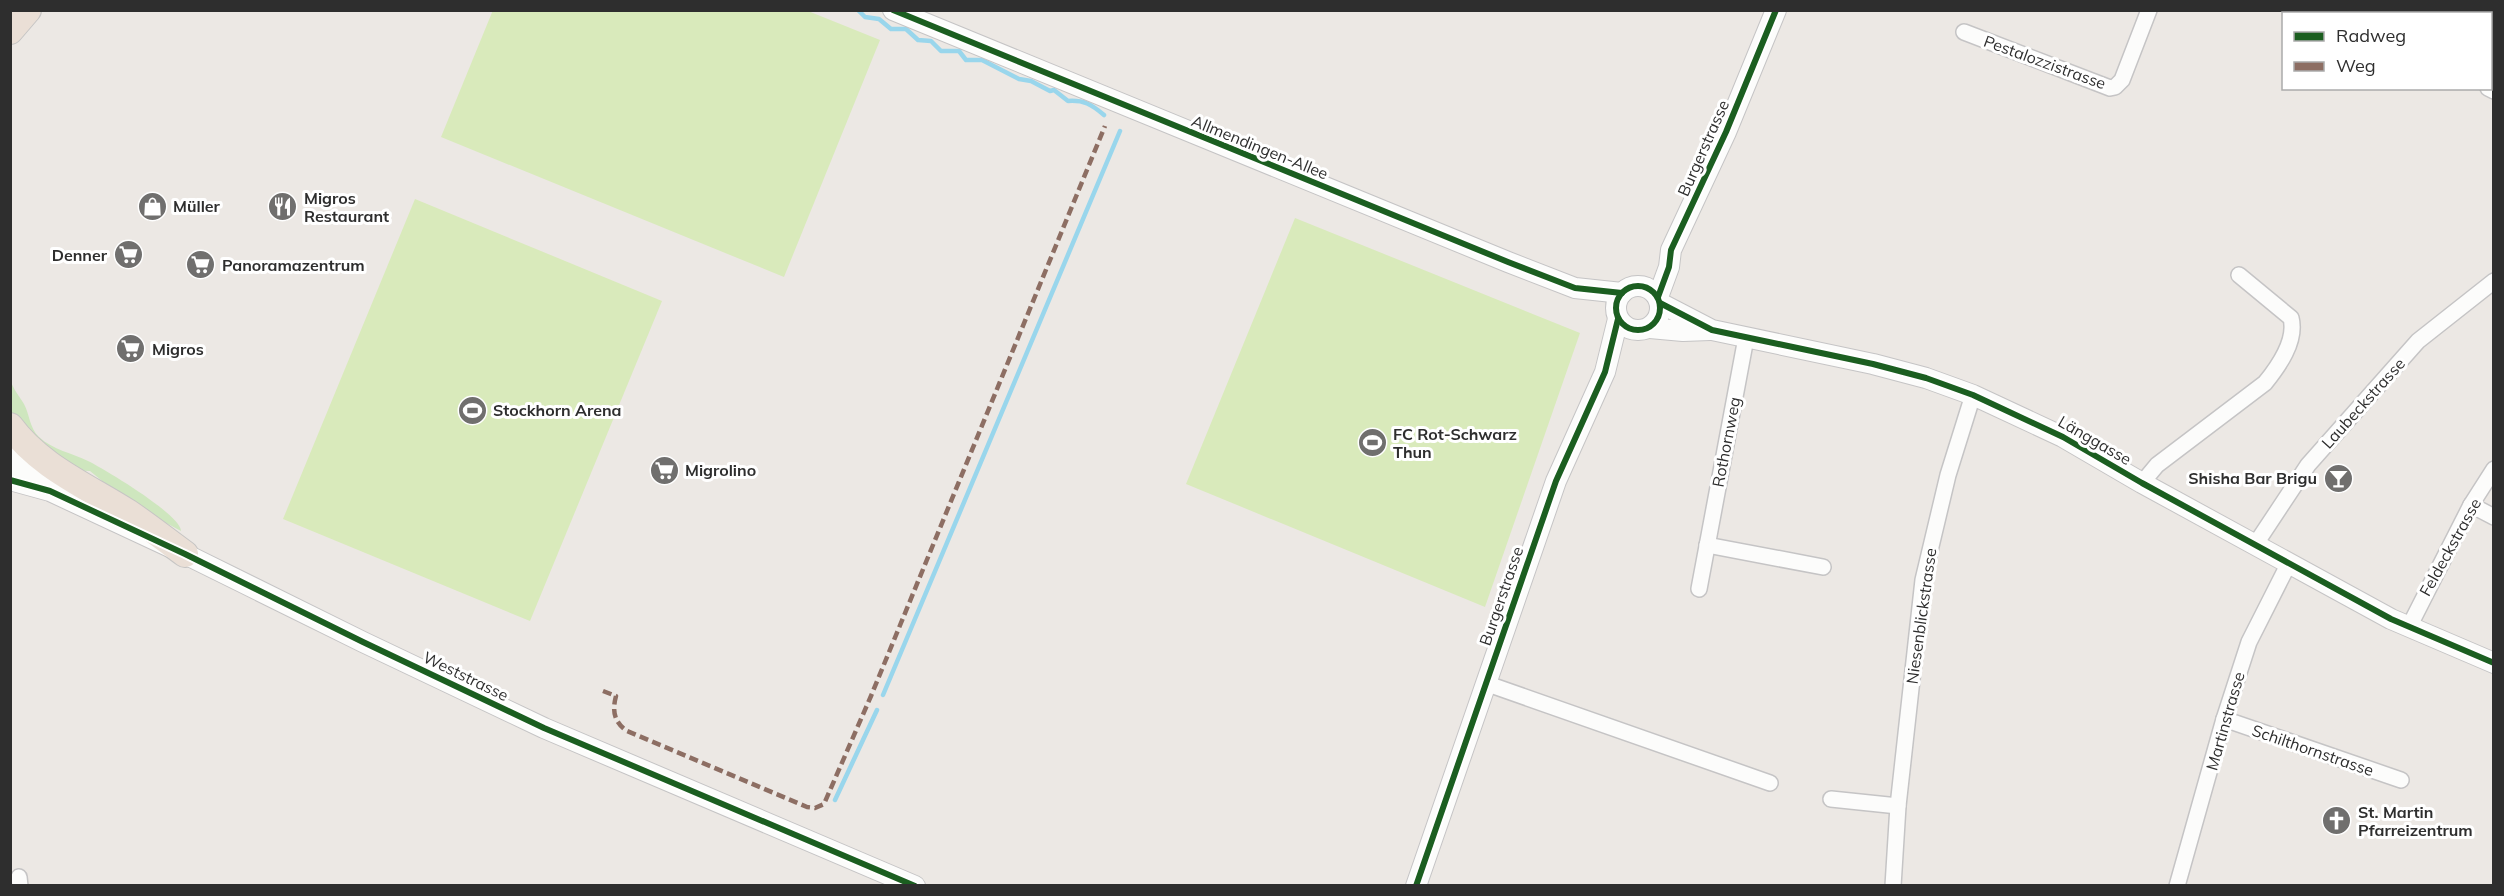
<svg xmlns="http://www.w3.org/2000/svg" width="2504" height="896" viewBox="0 0 2504 896" font-family="Mulish,sans-serif">
	<rect width="100%" height="100%" fill="#ece8e4"/>
	<path fill="#cee6be" d="M10 380C14 390 19 396 24 404 30 415 29 427 39 437 53 450 72 453 88 461 106 470 181 515 181 531L129 503 90 471 64 470 11 415Z"/>
	<g fill="#d9eabb">
		<polygon points="493,10 808,11 880,40 784,277 441,137"/>
		<polygon points="415,199 662,301 530,621 283,519"/>
		<polygon points="1295,218 1580,333 1485,607 1186,484"/>
	</g>
	<g fill="none" stroke-linecap="round" stroke-linejoin="round">
		<g stroke="#99d6ec" stroke-width="4.5">
			<path d="M858 10 865 17 879 19 891 29H906L918 40 931 41 941 51H959L966 60H982L1019 79 1031 81 1050 91 1054 90 1068 101C1084 100 1091 104 1104 115"/>
			<polyline points="883,695 1120,131"/>
			<polyline points="835,800 877,710"/>
		</g>
		<defs>
			<g id="street">
				<polyline points="2310,10 2317,14"/>
				<polyline points="1964,32 2110,88 2115,87 2122,80 2149,10"/>
				<polyline points="2488,88 2494,91"/>
				<path d="M2142 483 2157 465 2265 383C2278 367 2297 341 2291 318L2239 275"/>
				<polyline points="2471,505 2494,517"/>
				<polyline points="1707,545 1823,567"/>
				<polyline points="2255,545 2308,465 2418,341 2494,281"/>
				<polyline points="1699,589 1746,338"/>
				<polyline points="2409,627 2471,505 2494,469"/>
				<polyline points="1485,683 1770,783"/>
				<polyline points="2224,719 2401,780"/>
				<polyline points="1831,799 1898,806"/>
				<polyline points="19,877 20,886"/>
				<polyline points="1893,886 1898,806 1923,580 1948,475 1973,395"/>
				<polyline points="2177,886 2224,719 2249,642 2289,563"/>
			</g>
			<g id="secondary">
				<polyline points="893,10 1508,262 1575,288 1622,293"/>
				<circle cx="1638" cy="308" r="22"/>
				<polyline points="1658,297 1669,267 1671,250 1726,132 1776,10"/>
				<polyline points="1660,303 1712,330 1873,364 1926,378 1973,395 2063,437 2142,483 2391,619 2494,663"/>
				<polyline points="1650,328 1683,331 1710,330"/>
				<polyline points="10,457 47,488"/>
				<polyline points="10,480 50,491 185,554 363,642 544,728 915,886"/>
				<polyline points="1416,886 1556,481 1605,372 1618,319"/>
			</g>
			<g id="highway">
				<polyline points="10,31 28,10"/>
				<path d="M10 426C40 467 87 486 129 513 148 526 166 540 185 554"/>
			</g>
		</defs>
		<use href="#street" stroke="#c5c4c5" stroke-width="18"/>
		<use href="#secondary" stroke="#c5c4c5" stroke-width="22"/>
		<use href="#highway" stroke="#c6c5c4" stroke-width="28"/>
		<use href="#street" stroke="#fcfcfb" stroke-width="15"/>
		<use href="#secondary" stroke="#fcfcfb" stroke-width="20"/>
		<use href="#highway" stroke="#eadfd6" stroke-width="26"/>
		<path stroke="#8d6e63" stroke-width="4.5" stroke-dasharray="9 4.5" stroke-linecap="butt" d="M603 691 616 696C612 711 614 722 627 731L807 807 815 808 824 804 871 696 1105 126"/>
		<defs>
			<g id="cycleway">
				<polyline points="893,10 1508,262 1575,288 1622,293"/>
				<circle cx="1638" cy="308" r="22"/>
				<polyline points="1658,297 1669,267 1671,250 1726,132 1776,10"/>
				<polyline points="1660,303 1712,330 1873,364 1926,378 1973,395 2063,437 2142,483 2391,619 2494,663"/>
				<polyline points="10,480 50,491 185,554 363,642 544,728 915,886"/>
				<polyline points="1416,886 1556,481 1605,372 1618,319"/>
			</g>
		</defs>
		<use href="#cycleway" stroke="#fff" stroke-width="10"/>
		<use href="#cycleway" stroke="#1b5e20" stroke-width="6"/>
	</g>
	<defs>
		<symbol id="shop-disc" viewBox="-11 -11 22 22"><circle r="9.5" fill="#706f6e" stroke="#fff"/><path d="M-5-2.5h2.3a2.7 3.5 0 0 1 5.4 0H5L5.5 6h-11ZM-1.5-2.5h3a1.5 2.3 0 0 0-3 0Z" fill="#fff"/></symbol>
		<symbol id="restaurant-disc" viewBox="-11 -11 22 22"><circle r="9.5" fill="#706f6e" stroke="#fff"/><path d="M-5-6h1v4h1v-4h1v4h1v-4h1v5L-1.5 .5V6h-2V.5L-5-1ZM5-6V6H3V1.5H1.5Q1.5-4 5-6Z" fill="#fff"/></symbol>
		<symbol id="supermarket-disc" viewBox="-11 -11 22 22"><circle r="9.5" fill="#706f6e" stroke="#fff"/><path d="M-6-5.5h2.5l.6 2H6L4.5 2H-2.5L-4.4-4H-6ZM-1.5 3.2a1.3 1.3 0 1 0 .1 0ZM3 3.2a1.3 1.3 0 1 0 .1 0Z" fill="#fff"/></symbol>
		<symbol id="stadium-disc" viewBox="-11 -11 22 22"><circle r="9.5" fill="#706f6e" stroke="#fff"/><path d="M0-5a6.5 5 0 1 0 0 10a6.5 5 0 1 0 0-10ZM-3.5-1.8h7v3.6h-7Z" fill="#fff"/></symbol>
		<symbol id="bar-disc" viewBox="-11 -11 22 22"><circle r="9.5" fill="#706f6e" stroke="#fff"/><path d="M-6-5H6L.8 .8V4.5H3.5V6h-7V4.5H-.8V.8Z" fill="#fff"/></symbol>
		<symbol id="church-disc" viewBox="-11 -11 22 22"><circle r="9.5" fill="#706f6e" stroke="#fff"/><path d="M-1.2-6h2.4v3.5h3.3v2.4h-3.3V6h-2.4V-.1h-3.3v-2.4h3.3Z" fill="#fff"/></symbol>
	</defs>
	<g fill-rule="evenodd">
		<use href="#shop-disc" x="136" y="190" width="33" height="33"/>
		<use href="#restaurant-disc" x="266" y="190" width="33" height="33"/>
		<use href="#supermarket-disc" x="112" y="238" width="33" height="33"/>
		<use href="#supermarket-disc" x="184" y="248" width="33" height="33"/>
		<use href="#supermarket-disc" x="114" y="332" width="33" height="33"/>
		<use href="#stadium-disc" x="456" y="394" width="33" height="33"/>
		<use href="#stadium-disc" x="1356" y="426" width="33" height="33"/>
		<use href="#supermarket-disc" x="648" y="454" width="33" height="33"/>
		<use href="#bar-disc" x="2322" y="462" width="33" height="33"/>
		<use href="#church-disc" x="2320" y="804" width="33" height="33"/>
	</g>
	<g text-anchor="middle" stroke-width="6" stroke-linejoin="round" paint-order="stroke">
		<g font-size="16" fill="#2e2e2e" stroke="#fff">
			<text transform="translate(2045 62) rotate(20)" y="6">Pestalozzistrasse</text>
			<text transform="translate(1260 147) rotate(22)" y="6">Allmendingen-Allee</text>
			<text transform="translate(1703 148) rotate(-66)" y="6">Burgerstrasse</text>
			<text transform="translate(2363 403) rotate(-48)" y="6">Laubeckstrasse</text>
			<text transform="translate(2095 440) rotate(30)" y="6">Länggasse</text>
			<text transform="translate(1726 442) rotate(-79)" y="6">Rothornweg</text>
			<text transform="translate(2450 547) rotate(-61)" y="6">Feldeckstrasse</text>
			<text transform="translate(1501 596) rotate(-71)" y="6">Burgerstrasse</text>
			<text transform="translate(1921 616) rotate(-82)" y="6">Niesenblickstrasse</text>
			<text transform="translate(466 676) rotate(26)" y="6">Weststrasse</text>
			<text transform="translate(2225 721) rotate(-74)" y="6">Martinstrasse</text>
			<text transform="translate(2313 750) rotate(19)" y="6">Schilthornstrasse</text>
		</g>
		<g font-size="16" font-weight="bold" fill="#2e2e2e" stroke="#fff" text-anchor="start">
			<text x="304" y="204">Migros<tspan x="304" dy="18">Restaurant</tspan></text>
			<text x="173" y="212">Müller</text>
			<text x="107" y="261" text-anchor="end">Denner</text>
			<text x="222" y="271">Panoramazentrum</text>
			<text x="152" y="355">Migros</text>
			<text x="493" y="416">Stockhorn Arena</text>
			<text x="1393" y="440">FC Rot-Schwarz<tspan x="1393" dy="18">Thun</tspan></text>
			<text x="685" y="476">Migrolino</text>
			<text x="2317" y="484" text-anchor="end">Shisha Bar Brigu</text>
			<text x="2358" y="818">St. Martin<tspan x="2358" dy="18">Pfarreizentrum</tspan></text>
		</g>
	</g>
	<rect width="2504" height="896" fill="none" stroke="#2e2e2e" stroke-width="24"/>
	<rect x="2282" y="12" width="210" height="78" fill="#ffffff" stroke="#ababab" stroke-width="1.5"/>
	<rect x="2294" y="32" width="30" height="9" fill="#1b5e20" stroke="#ababab" stroke-width="1.5"/>
	<text x="2336" y="42" font-size="18" fill="#2e2e2e">Radweg</text>
	<rect x="2294" y="62" width="30" height="9" fill="#8d6e63" stroke="#ababab" stroke-width="1.5"/>
	<text x="2336" y="72" font-size="18" fill="#2e2e2e">Weg</text>
</svg>
